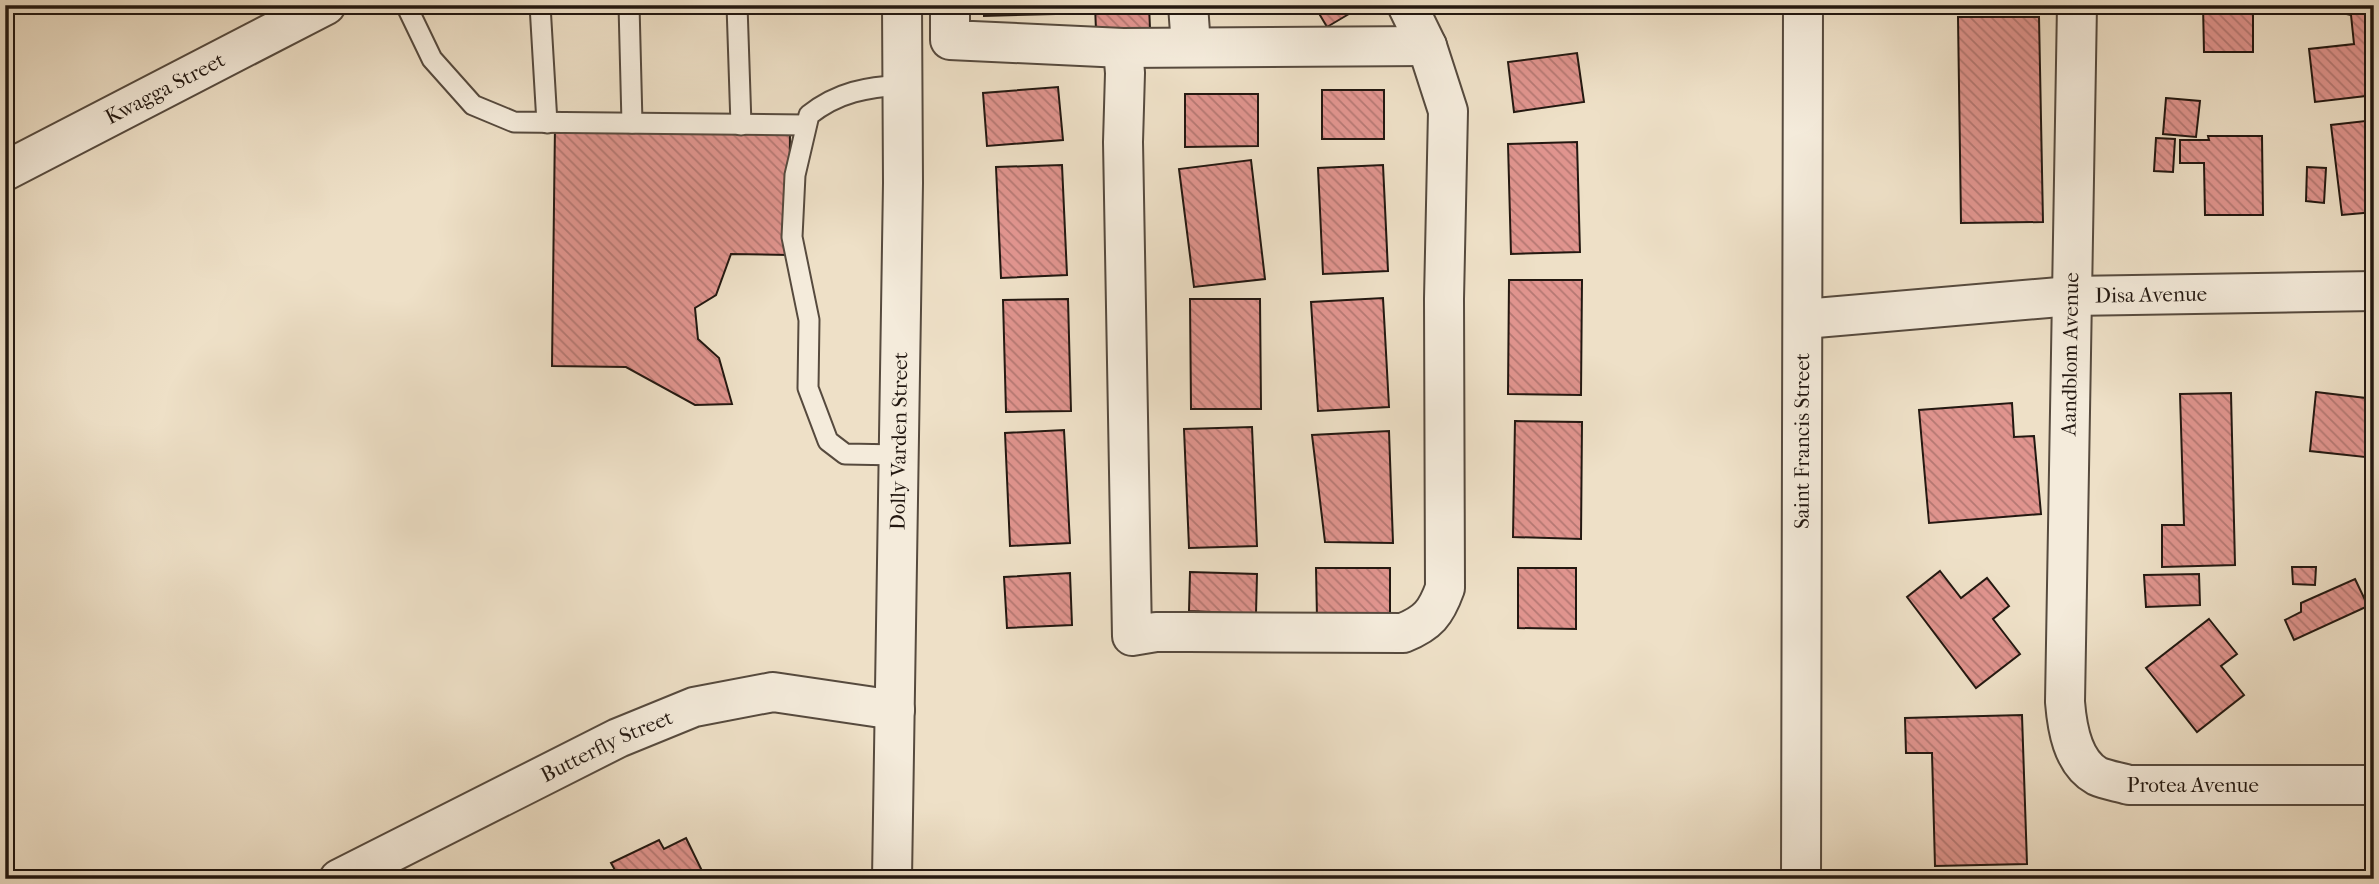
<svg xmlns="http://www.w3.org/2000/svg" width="2379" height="884" viewBox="0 0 2379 884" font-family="'IM FELL French Canon',serif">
	<defs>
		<pattern id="building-back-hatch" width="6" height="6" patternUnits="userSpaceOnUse" patternTransform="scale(1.75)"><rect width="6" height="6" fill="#e0948e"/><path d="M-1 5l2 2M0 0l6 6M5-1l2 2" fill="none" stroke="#b57873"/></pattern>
	</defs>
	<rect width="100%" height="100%" fill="#eee0c7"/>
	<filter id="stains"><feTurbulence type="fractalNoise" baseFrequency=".00286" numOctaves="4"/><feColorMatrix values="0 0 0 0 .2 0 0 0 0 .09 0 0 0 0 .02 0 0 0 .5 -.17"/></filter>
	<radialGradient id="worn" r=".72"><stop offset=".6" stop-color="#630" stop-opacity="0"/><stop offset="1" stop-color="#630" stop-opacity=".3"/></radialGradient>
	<g fill="url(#building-back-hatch)" stroke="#231811" stroke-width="2">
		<polygon points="984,5 1055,5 1055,14 984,16"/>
		<polygon points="1095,5 1149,5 1150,29 1096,31"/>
		<polygon points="1314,5 1364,5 1327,27"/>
		<polygon points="2203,5 2253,5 2253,52 2204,52"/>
		<polygon points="2337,5 2374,5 2374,95 2315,102 2309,49 2354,44 2351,15 2337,12"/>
		<polygon points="1958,17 2039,17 2043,222 1961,223"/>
		<polygon points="1577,53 1584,102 1514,112 1508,62"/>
		<polygon points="1058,87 1063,140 987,146 983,93"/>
		<rect x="1322" y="90" width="62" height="49"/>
		<polygon points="1185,94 1258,94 1258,146 1185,147"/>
		<polygon points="2166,98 2200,101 2196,137 2163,134"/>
		<polygon points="2374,120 2374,212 2342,215 2331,125"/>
		<polygon points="555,125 790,129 789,255 731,254 716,295 695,308 698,339 719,358 732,404 695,405 626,367 552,366"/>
		<polygon points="2208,136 2262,136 2263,215 2205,215 2204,163 2180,163 2180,140 2209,140"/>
		<polygon points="2156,138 2175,139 2173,172 2154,171"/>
		<polygon points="1577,142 1580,252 1511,254 1508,144"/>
		<polygon points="1251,160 1265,279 1194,287 1179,169"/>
		<polygon points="1062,165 1067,275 1001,278 996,167"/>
		<polygon points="1383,165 1388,271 1323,274 1318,168"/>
		<polygon points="2307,167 2326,168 2324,203 2306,201"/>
		<polygon points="1509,280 1582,280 1581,395 1508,394"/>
		<polygon points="1383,298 1389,407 1318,411 1311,302"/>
		<polygon points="1068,299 1071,411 1006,412 1003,300"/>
		<polygon points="1190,299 1260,299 1261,409 1191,409"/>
		<polygon points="2316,392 2374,399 2374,458 2310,451"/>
		<polygon points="2231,393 2235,565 2162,567 2162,525 2184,525 2180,394"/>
		<polygon points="2012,403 2014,437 2034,436 2041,514 1929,523 1919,410"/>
		<polygon points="1515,421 1582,422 1581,539 1513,537"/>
		<polygon points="1252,427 1257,546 1189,548 1184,429"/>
		<polygon points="1064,430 1070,543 1010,546 1005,433"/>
		<polygon points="1389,431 1393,543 1325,542 1312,435"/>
		<polygon points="2292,567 2316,567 2315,585 2293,584"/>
		<polygon points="1316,568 1390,568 1390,618 1317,618"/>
		<polygon points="1518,568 1576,568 1576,629 1518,628"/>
		<polygon points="1940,571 1961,598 1987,578 2009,606 1993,619 2020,654 1976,688 1907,597"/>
		<polygon points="1190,572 1257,574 1256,614 1189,611"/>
		<polygon points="1070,573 1072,625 1007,628 1004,577"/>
		<polygon points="2199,574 2200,605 2146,607 2144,575"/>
		<polygon points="2355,579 2368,606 2294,640 2285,620 2301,612 2301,603"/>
		<polygon points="2209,619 2237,654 2221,666 2244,695 2197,732 2146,668"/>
		<polygon points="2022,715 2027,864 1935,866 1932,753 1906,753 1905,718"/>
		<polygon points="686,838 706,879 597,879 615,870 611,863 659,840 664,849"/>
	</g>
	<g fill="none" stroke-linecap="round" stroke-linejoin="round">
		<defs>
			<g id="service">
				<polyline points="406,5 432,59 473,105 514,122 806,125"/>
				<polyline points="540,5 547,123"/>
				<polyline points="629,5 632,123"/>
				<polyline points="737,5 741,125"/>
				<path d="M900 455 845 454 828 441 808 388 809 320 792 237 795 175 809 115C838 92 867 87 903 85"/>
			</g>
			<g id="minor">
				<polyline points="950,5 950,40 1123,48 1427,46"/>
				<polyline points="1188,5 1191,46"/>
				<path id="s1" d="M2077 5 2065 702C2067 727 2072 762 2097 776 2106 780 2119 782 2129 785H2374"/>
				<path d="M1123 48 1125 73 1123 142 1132 636 1156 632H1189L1403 633C1428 623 1436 613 1445 588L1444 299 1448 111 1427 46 1407 5"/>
				<path id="s2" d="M5 171 326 5"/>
				<path id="s3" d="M1804 319 2071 296 2374 291"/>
				<path id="s4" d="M339 879 618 738 694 707 773 692 895 710"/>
				<path id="s5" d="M892 879 903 183 902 5"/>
			</g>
			<g id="tertiary">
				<path id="s6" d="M1801 879 1803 5"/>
			</g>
		</defs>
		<use href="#service" stroke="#564a3e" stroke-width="23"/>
		<use href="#minor" stroke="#564a3e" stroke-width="42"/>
		<use href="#tertiary" stroke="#564a3e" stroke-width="42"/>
		<use href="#service" stroke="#f4ebdb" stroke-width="19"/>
		<use href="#minor" stroke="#f4ebdb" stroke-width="38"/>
		<use href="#tertiary" stroke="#f4ebdb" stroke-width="38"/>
	</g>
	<g text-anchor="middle" stroke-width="5" stroke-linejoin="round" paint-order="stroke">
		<g font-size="21" fill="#231811" stroke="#f4ebdb">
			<text dy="7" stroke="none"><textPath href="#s2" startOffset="180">Kwagga Street</textPath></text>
			<text dy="7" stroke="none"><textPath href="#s3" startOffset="348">Disa Avenue</textPath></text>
			<text transform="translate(2070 354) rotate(-89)" y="7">Aandblom Avenue</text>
			<text dy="7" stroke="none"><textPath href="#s5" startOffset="438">Dolly Varden Street</textPath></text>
			<text dy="7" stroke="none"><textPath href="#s6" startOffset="438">Saint Francis Street</textPath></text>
			<text dy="7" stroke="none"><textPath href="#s4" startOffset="299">Butterfly Street</textPath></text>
			<text dy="7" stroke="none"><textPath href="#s1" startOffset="878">Protea Avenue</textPath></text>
		</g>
	</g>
	<rect width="2379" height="884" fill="none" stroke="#eee0c7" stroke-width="28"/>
	<rect x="7" y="7" width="2365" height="870" fill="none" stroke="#231811" stroke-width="3.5"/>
	<rect x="14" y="14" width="2351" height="856" fill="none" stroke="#231811" stroke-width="2"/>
	<rect width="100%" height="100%" filter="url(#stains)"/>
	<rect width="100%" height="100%" fill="url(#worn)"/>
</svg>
